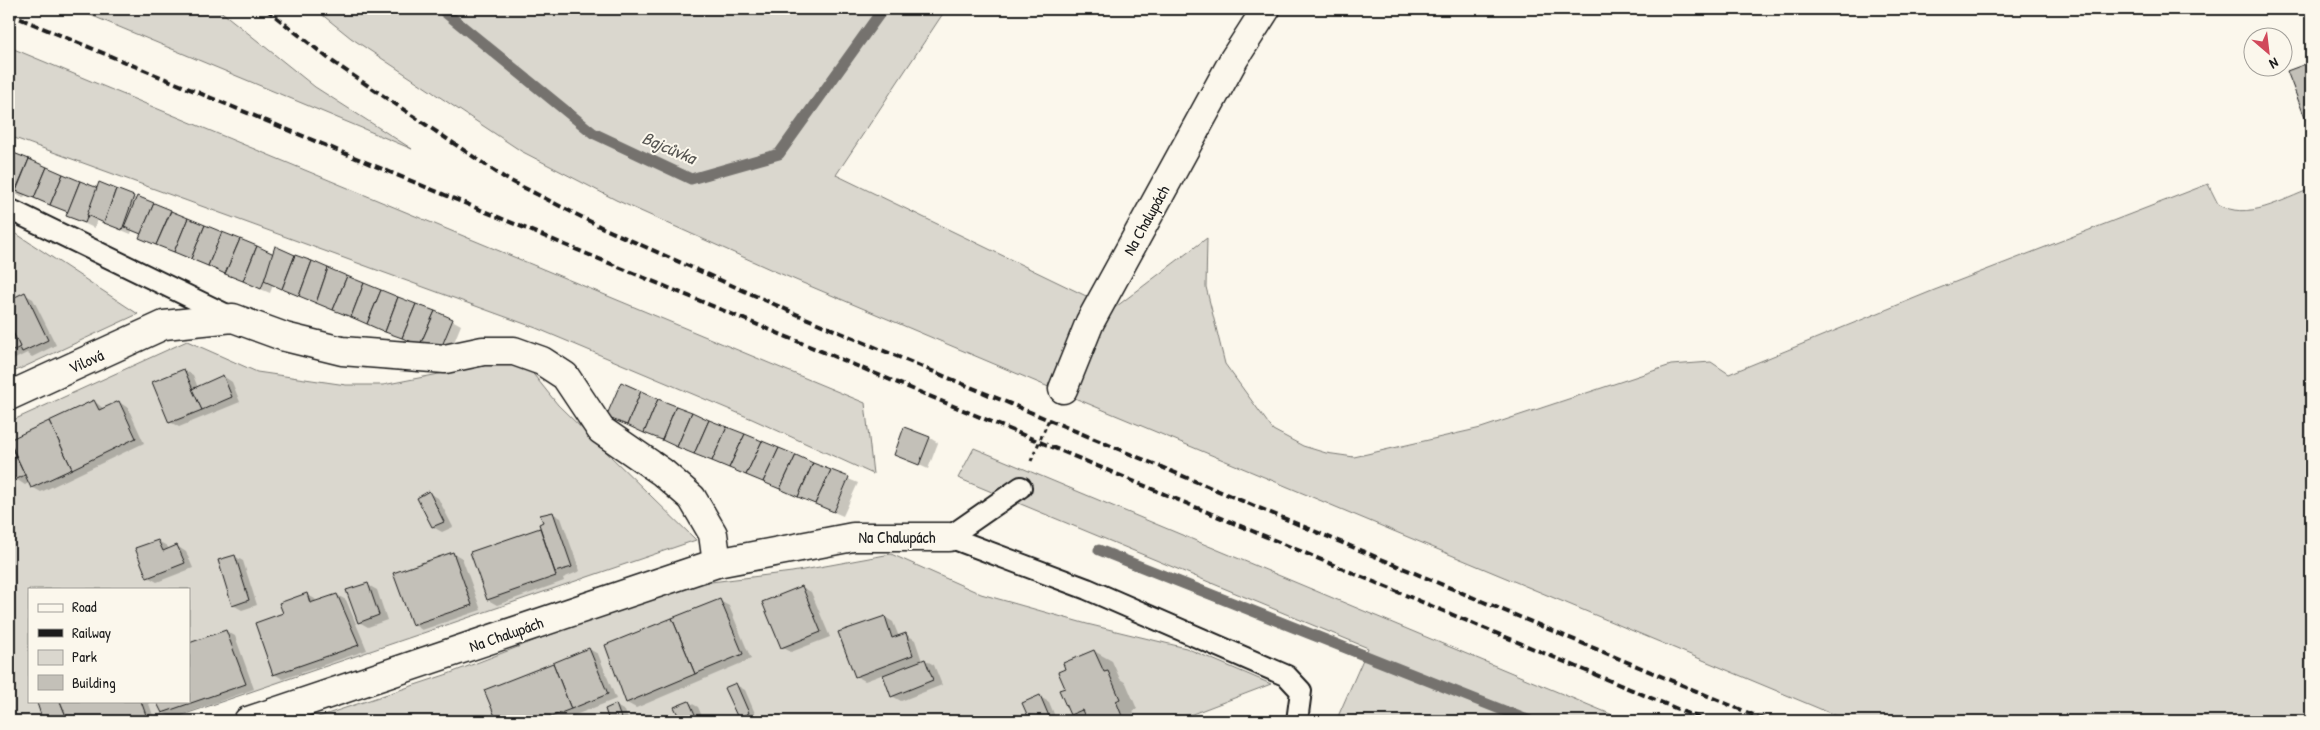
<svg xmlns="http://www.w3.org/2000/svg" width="2320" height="730" viewBox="0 0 2320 730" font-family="'Patrick Hand',sans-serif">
	<rect width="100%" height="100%" fill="#fbf7ec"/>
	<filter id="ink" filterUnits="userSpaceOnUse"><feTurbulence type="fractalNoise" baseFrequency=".02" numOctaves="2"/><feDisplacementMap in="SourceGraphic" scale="10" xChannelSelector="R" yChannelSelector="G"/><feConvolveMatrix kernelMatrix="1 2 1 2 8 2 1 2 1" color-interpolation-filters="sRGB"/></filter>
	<g filter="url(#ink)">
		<g fill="#dad7ce" stroke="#7b7a75" fill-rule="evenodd">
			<polygon points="76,9 218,9 315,87 412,149"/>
			<path d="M315 9H946L836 175 1113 309 1207 238 1206 287 1225 364 1273 430 1303 446 1326 453 1354 457 1481 428 1671 365 1711 362 1729 374 1932 291 2208 184 2218 204C2247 222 2283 199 2311 189V721H1849L1077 399 772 270 616 200 521 151 351 38Z"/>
			<polygon points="9,47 865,403 873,474 752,419 536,328 9,136"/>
			<polygon points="9,229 138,314 9,374"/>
			<path d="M187 341 257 372 346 385H383L505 361 530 370 558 405 696 540 165 721H9V422ZM29 589H189V701H29Z"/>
			<polygon points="974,448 1627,721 1336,721 1368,648 958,478"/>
			<polygon points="891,554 981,594 1087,624 1186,648 1271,684 1174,721 306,721 448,674 541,638 662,594 703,583 792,572"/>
		</g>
		<g fill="#0003">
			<polygon points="2311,63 2311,124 2308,123 2288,72"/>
			<polygon points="9,153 97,189 100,183 137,199 137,197 272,254 452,320 461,325 448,357 273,285 270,293 150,242 142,235 132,231 131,234 97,220 94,228 68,216 69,213 25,195 24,198 9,191"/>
			<polygon points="24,294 33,299 56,345 32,357 27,353 9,362 9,301"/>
			<polygon points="184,370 193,375 198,388 223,376 232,382 240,402 179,427 170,422"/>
			<polygon points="621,384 858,483 843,516 608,416"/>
			<polygon points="94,401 104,409 119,402 128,408 144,443 41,492 32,487 30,482 25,485 16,479 9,465 9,447"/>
			<polygon points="930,438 938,443 928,469 895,454"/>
			<polygon points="429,493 438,498 453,527 442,532 433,527 419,498"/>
			<polygon points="552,513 561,518 580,571 563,578 564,581 497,605 488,600 472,553 542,528"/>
			<polygon points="158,541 167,546 169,550 177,546 186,552 193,568 157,582 148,577"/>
			<polygon points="453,553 462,558 481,610 422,630 413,624"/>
			<polygon points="234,556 243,561 257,605 242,610 233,605"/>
			<polygon points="368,585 377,590 387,620 368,627 359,622"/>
			<polygon points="802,587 811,592 830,637 791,652 782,647"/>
			<polygon points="306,594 315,599 317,603 337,595 346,600 367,650 283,679 274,674 284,614"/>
			<polygon points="720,601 729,606 751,659 636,708 627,703"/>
			<polygon points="885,617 893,622 899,637 906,634 915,640 922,661 925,660 934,665 942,685 901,701 892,696 884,674 865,681 856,676"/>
			<polygon points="226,631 235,636 254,689 172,718 163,712 189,701 189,644"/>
			<polygon points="589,649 598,654 616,699 560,721 498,721 486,691"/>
			<polygon points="1094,651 1112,661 1120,679 1126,683 1137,709 1133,711 1137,721 1083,721 1071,714 1067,689"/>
			<polygon points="9,663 12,672 9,673"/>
			<polygon points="736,685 745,690 757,718 746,721 739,717"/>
			<polygon points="1040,697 1049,702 1057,721 1032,721 1024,704"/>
			<polygon points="47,701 148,701 155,721 45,721 38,704"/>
			<polygon points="689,702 698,707 704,721 682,721 676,708"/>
			<polygon points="616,706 625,711 629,721 611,721 607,710"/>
			<polygon points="9,713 23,721 9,721"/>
		</g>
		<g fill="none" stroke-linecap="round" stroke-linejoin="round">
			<g stroke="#74726e" stroke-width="11">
				<polyline points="441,9 593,133 691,179 779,154 883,9"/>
				<polyline points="1099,550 1530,721"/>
			</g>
		</g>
		<g fill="#c3c0b8" stroke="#1c1c1c">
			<polygon points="2311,62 2311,122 2307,123 2287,71"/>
			<polygon points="11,152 29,159 14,194 9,191 9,158"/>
			<polygon points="29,159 47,167 34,198 16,191"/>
			<polygon points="47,167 63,174 50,205 34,198"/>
			<polygon points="63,174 80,181 68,212 50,205"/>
			<polygon points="80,181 98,188 85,223 66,216"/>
			<polygon points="99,182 116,189 104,223 87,215"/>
			<polygon points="116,189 134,196 122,230 104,223"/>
			<polygon points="137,196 154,203 141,234 124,227"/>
			<polygon points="154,203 171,210 156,245 139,238"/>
			<polygon points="171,211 188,218 174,252 156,245"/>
			<polygon points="188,218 205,225 191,259 174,252"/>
			<polygon points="205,225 222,232 208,266 191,259"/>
			<polygon points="222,232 240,239 225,274 208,266"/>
			<polygon points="240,239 257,246 243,281 225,274"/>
			<polygon points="257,246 274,254 261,289 243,281"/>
			<polygon points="275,246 295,255 282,289 264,281"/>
			<polygon points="295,255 312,261 299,296 282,289"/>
			<polygon points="312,261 328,268 316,303 299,296"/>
			<polygon points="328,268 347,276 333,310 316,303"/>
			<polygon points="347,276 364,283 351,317 333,310"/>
			<polygon points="364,283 381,290 367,324 351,317"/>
			<polygon points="381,290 398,297 385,332 367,324"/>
			<polygon points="25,292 48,340 22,352 9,324 9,300"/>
			<polygon points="398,297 416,304 402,338 385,332"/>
			<polygon points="416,304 435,311 420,345 402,338"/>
			<polygon points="435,311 453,319 439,353 420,345"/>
			<polygon points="9,324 20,347 9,353"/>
			<polygon points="184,369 202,410 169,423 152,382"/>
			<polygon points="223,375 232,397 202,410 192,389"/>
			<polygon points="621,382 641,391 627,425 606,417"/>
			<polygon points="641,391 658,399 644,433 627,425"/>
			<polygon points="658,399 676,406 662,440 644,433"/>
			<polygon points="94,400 99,410 119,401 136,438 72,469 49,421"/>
			<polygon points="676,406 692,412 677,447 662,440"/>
			<polygon points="692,412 709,420 694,454 677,447"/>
			<polygon points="709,420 727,427 712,461 694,454"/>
			<polygon points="49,421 72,469 31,488 9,440"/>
			<polygon points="727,427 745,434 729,468 712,461"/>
			<polygon points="904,427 930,437 919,465 894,455"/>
			<polygon points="745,434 762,441 746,475 729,468"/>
			<polygon points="762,441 779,448 763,482 746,475"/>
			<polygon points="9,445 16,456 9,460"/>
			<polygon points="779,448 796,455 780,489 763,482"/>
			<polygon points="796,455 813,463 798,497 780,489"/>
			<polygon points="16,456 25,475 15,480 9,468 9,460"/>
			<polygon points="813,463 831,470 815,504 798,497"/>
			<polygon points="831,470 849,477 834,512 815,504"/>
			<polygon points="429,491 444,522 432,527 417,498"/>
			<polygon points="553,512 572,567 555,572 539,524 543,522 540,515"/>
			<polygon points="540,528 556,576 487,600 470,552"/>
			<polygon points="158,540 163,551 177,545 185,563 147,578 135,548"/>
			<polygon points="453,552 472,605 412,625 393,573"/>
			<polygon points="235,555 249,600 232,606 218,560"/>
			<polygon points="368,583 379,615 358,623 346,590"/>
			<polygon points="802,586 821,632 781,648 762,602"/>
			<polygon points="307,593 310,603 337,594 359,645 273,675 255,623 283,613 279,603"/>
			<polygon points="720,599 743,654 695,674 672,618"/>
			<polygon points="885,616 892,638 906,633 913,655 855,677 838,632"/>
			<polygon points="672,618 695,674 626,703 605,645"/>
			<polygon points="226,630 246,684 162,713 156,701 189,701 189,643"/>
			<polygon points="589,648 608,694 571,709 553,663"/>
			<polygon points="1094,650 1104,672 1108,671 1120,699 1116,701 1124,721 1087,721 1082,710 1070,715 1059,690 1065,688 1058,672 1065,669 1063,663"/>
			<polygon points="925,659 933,680 891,697 883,675"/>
			<polygon points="553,663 571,709 540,721 497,721 484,690"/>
			<polygon points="736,683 749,713 738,718 724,688"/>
			<polygon points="1040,695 1051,721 1030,721 1022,703"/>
			<polygon points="43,701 60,701 68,721 43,721 37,703"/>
			<polygon points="60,701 141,701 147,718 138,721 68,721"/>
			<polygon points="689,701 698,721 681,721 674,707"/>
			<polygon points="616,704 622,721 609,721 605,709"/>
		</g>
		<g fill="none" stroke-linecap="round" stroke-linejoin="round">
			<defs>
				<g id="service">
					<polyline points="9,209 233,318"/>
					<polyline points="949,537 1087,589 1287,676 1301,691 1297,721"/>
					<polyline points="949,537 1021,487"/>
				</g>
				<g id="minor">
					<polyline points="1063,389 1090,322 1234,59 1266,9"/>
					<polyline points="9,396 164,325 233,318 285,337 342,351 445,359 483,351 514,351 542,361 565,376 601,430 662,472 692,498 713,534 717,563"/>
					<polyline points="248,721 717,563 853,537 949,537"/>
				</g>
			</defs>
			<use href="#service" stroke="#1c1c1c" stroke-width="24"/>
			<use href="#minor" stroke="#1c1c1c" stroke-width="31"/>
			<polyline stroke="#1c1c1c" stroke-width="3" stroke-dasharray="4 4" stroke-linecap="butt" points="1031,461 1049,419"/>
			<use href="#service" stroke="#fbf7ec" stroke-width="20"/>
			<use href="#minor" stroke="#fbf7ec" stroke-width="28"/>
			<g stroke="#1c1c1c" stroke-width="4" stroke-dasharray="8 4" stroke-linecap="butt">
				<polyline points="266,9 333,62 505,178 603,228 803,317 1768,721"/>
				<polyline points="9,14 1040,442 1706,721"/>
			</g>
		</g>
	</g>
	<g text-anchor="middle" stroke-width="4" stroke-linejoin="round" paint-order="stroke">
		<g font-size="16" fill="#1c1c1c" stroke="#fbf7ec">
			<text transform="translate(1146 220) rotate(-61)" y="6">Na Chalupách</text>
			<text transform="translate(86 361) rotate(-24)" y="6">Vilová</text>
			<text x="897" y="543">Na Chalupách</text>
			<text transform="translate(506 634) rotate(-19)" y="6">Na Chalupách</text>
		</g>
		<g font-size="18" font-style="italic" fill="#575653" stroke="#fbf7ec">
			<text transform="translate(669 148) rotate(23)" y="6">Bajcůvka</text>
		</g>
	</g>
	<rect width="2320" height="730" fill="none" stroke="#fbf7ec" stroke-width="30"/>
	<rect x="15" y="15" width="2290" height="700" fill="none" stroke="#1c1c1c" stroke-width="2" filter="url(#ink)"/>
	<rect x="28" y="588" width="162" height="115" fill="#fbf7ec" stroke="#a29f99"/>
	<rect x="38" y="604" width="25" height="8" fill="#fbf7ec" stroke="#a29f99"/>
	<text x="72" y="612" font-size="15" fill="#1c1c1c">Road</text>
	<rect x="38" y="629" width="25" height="8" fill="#1c1c1c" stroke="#a29f99"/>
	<text x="72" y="638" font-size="15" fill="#1c1c1c">Railway</text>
	<rect x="38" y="650" width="25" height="15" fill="#dad7ce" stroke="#a29f99"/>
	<text x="72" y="662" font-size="15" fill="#1c1c1c">Park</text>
	<rect x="38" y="675" width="25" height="15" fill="#c3c0b8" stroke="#a29f99"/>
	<text x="72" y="688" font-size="15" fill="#1c1c1c">Building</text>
	<g transform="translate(2268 52) rotate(152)"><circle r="24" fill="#fbf7ec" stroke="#a29f99"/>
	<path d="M0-4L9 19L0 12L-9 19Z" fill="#d1495b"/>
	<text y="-8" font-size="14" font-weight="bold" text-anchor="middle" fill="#1c1c1c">N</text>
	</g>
</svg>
